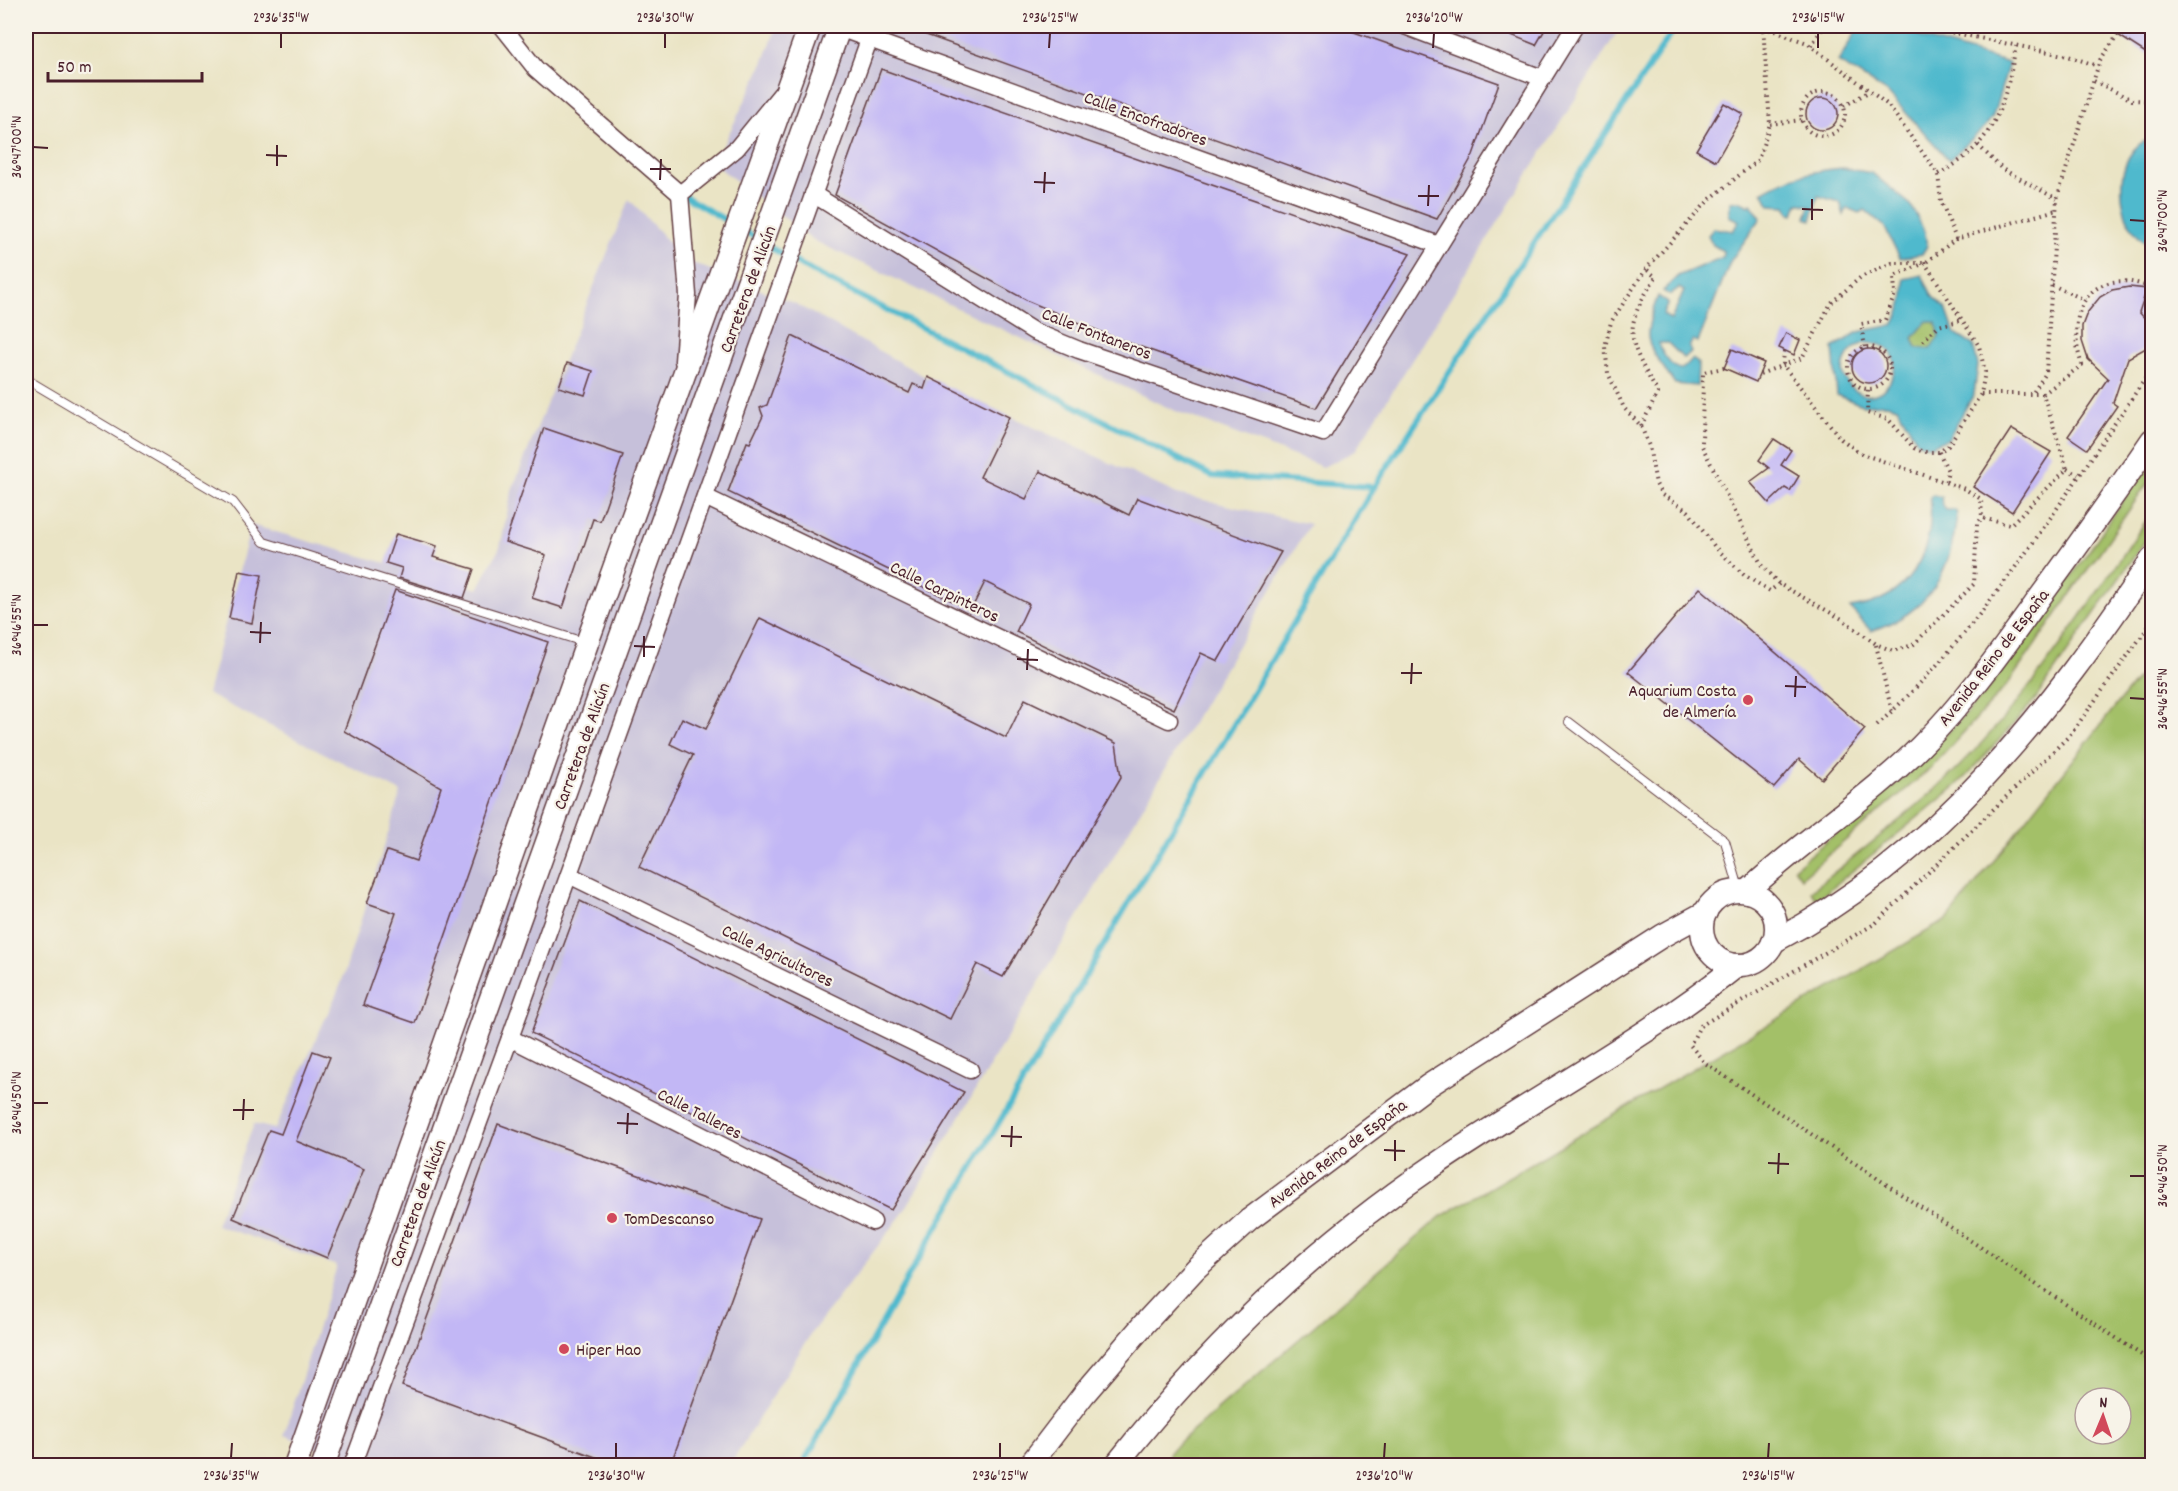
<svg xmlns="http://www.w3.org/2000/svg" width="2178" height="1491" viewBox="0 0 2178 1491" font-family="Dekko,sans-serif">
	<rect width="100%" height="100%" fill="#f7f3e8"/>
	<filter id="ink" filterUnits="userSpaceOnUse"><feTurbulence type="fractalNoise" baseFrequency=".0167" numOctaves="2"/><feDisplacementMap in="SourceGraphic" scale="12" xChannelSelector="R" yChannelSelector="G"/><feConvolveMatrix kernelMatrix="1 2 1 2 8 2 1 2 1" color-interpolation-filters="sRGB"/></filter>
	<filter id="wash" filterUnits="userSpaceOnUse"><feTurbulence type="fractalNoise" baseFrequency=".008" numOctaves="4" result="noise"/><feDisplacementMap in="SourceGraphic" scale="24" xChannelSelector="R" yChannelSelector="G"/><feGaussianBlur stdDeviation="1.35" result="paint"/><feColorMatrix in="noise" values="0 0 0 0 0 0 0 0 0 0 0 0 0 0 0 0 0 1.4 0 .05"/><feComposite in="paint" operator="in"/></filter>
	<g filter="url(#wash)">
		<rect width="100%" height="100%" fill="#eae4c5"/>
		<g fill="#c6c0da">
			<polygon points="777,26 1621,26 1355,451 1323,467 1173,410 815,241 714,164 762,66"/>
			<polygon points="629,199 685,260 796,304 922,375 1177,494 1310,524 903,1213 812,1332 730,1465 357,1465 284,1435 337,1266 216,1225 254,1124 275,1129 341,984 401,792 207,694 251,525 478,589 500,547 512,490"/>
		</g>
		<g fill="#a3c068" stroke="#76704a" stroke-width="1.5" fill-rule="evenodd">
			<polygon points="1927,321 1937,322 1939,337 1930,349 1917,348 1913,338"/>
			<polygon points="2152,458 2152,477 2008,684 1930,769 1801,878 1794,868 1916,767 1984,694 2050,608"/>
			<path d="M2152 512V531L2034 701 1976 766 1956 786 1817 900 1811 891C1854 856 1900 822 1941 784 2025 706 2088 606 2152 512Z"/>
			<path d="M2152 660V1465H1163L1172 1449 1440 1217 1948 919ZM2085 1398H2121V1434H2085Z"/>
		</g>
		<g fill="#50b9cd" stroke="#4d6c7c" stroke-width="1.5" fill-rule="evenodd">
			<polygon points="1859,26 1902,26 1923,38 2009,63 1993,116 1985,127 1949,160 1887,92 1838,62"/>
			<path d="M2152 138V246C2114 230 2109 150 2152 138Z"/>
			<path d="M1843 168 1872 173 1911 205 1925 233 1927 246 1922 254 1900 258 1884 226 1865 210 1859 213 1847 208 1844 215 1840 202 1818 196 1811 220 1806 218 1810 206 1798 203 1794 214 1790 213 1786 206 1770 205 1762 192C1789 176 1812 171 1843 168Z"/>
			<path d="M1739 201 1749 206 1751 204 1761 218 1731 260 1698 342 1693 340 1689 347 1691 352 1683 358 1668 343H1659C1660 350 1671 369 1681 369 1685 368 1689 362 1692 359L1698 363 1697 386 1675 384C1648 344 1639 345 1658 296L1668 303 1663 314 1671 320 1684 291 1679 288 1669 295 1663 291 1678 276 1723 257V251L1713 245 1708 235 1714 228 1733 231 1739 221 1729 216 1730 202Z"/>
			<path d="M1922 275 1933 297 1946 308 1955 334 1973 345 1978 365 1974 394 1948 439 1931 446 1918 443 1897 407 1887 404 1862 405 1837 395 1833 348 1858 332 1893 325C1902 310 1906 296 1904 279ZM1927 321 1937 323 1939 337 1930 349 1917 348 1913 338ZM1864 343C1922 340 1886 421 1851 387 1835 371 1846 350 1864 343Z"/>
			<path d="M1933 495 1942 497 1943 506 1946 510H1955L1957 514C1951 573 1930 612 1871 631L1850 608C1909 601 1935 552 1930 497Z"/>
		</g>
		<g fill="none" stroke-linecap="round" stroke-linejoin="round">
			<g stroke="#50b9cd" stroke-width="6">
				<polyline points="684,196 758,239"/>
				<polyline points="766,245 815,273 1212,476 1374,487"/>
				<polyline points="802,1466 912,1270 1374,487 1676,26"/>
			</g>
		</g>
		<g id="blocks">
			<g fill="#c2b7f5">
				<polygon points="908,26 1337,26 1499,83 1473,155 1437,219 907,28"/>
				<polygon points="1489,26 1547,26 1536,45"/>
				<polygon points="2104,26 2152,26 2152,57"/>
				<polygon points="881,69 971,101 1410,254 1316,408 1115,338 1028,301 835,195"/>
				<circle cx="1822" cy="114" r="16"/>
				<polygon points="1724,103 1743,114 1716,161 1696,150"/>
				<polygon points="2129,287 2147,289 2139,312 2148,322 2151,334 2146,348 2128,358 2113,403 2117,406 2087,449 2068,436 2108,378 2088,359 2082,341 2082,326 2087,313 2100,297 2112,290"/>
				<polygon points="1786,333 1800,340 1794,355 1779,348"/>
				<polygon points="792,336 909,393 913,384 924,389 928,377 1009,417 980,477 1026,499 1040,471 1129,515 1137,498 1281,552 1218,661 1201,653 1174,709 1016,632 1029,604 985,582 971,610 728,492 747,442 750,443 763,416 760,408 767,405"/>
				<polygon points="1732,349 1764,363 1756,382 1724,368"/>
				<circle cx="1869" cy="366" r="17"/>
				<polygon points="567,363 593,371 585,395 559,387"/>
				<polygon points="544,428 623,455 600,521 593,519 563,608 532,598 546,555 505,542"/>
				<polygon points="2011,429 2051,452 2012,512 1973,487"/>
				<polygon points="1774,439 1791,450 1781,465 1799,476 1790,491 1785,488 1769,503 1750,482 1769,468 1759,460"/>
				<polygon points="396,534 437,546 433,557 474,569 464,598 399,578 402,568 386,563"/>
				<polygon points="239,571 262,575 252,623 229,618"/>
				<polygon points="1700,588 1865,729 1822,779 1799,759 1774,788 1628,672"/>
				<polygon points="395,590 548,642 415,1023 363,1005 396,913 367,903 387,851 416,861 441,787 344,731"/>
				<polygon points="760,618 1006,738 1025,699 1116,743 1121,777 1003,977 977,964 950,1019 639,867 693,755 670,744 682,718 706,729"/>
				<polygon points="580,901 964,1092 891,1210 531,1033"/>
				<polygon points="313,1051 330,1057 296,1141 364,1169 327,1258 233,1218 269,1130 281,1134"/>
				<polygon points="498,1124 760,1219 670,1466 620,1466 402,1386"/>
			</g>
		</g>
	</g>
	<g filter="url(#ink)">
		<use href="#blocks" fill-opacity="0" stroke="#623d42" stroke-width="1.5"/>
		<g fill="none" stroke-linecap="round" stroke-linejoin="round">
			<defs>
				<g id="lane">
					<polyline points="26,379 233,502 264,542 587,643"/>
					<polyline points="1569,722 1725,841 1740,892"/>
				</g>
				<g id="street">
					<polyline points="502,26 536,69 680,194"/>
					<polyline points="1405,26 1542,78"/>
					<polyline points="839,28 1439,245"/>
					<polyline points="813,194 1033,331 1079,350 1323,433 1575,26"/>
					<polyline points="683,361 688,295 680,194 737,148 781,94"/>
					<polyline points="705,497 1169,720"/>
					<polyline points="569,875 970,1070"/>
					<polyline points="510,1038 873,1222"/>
					<polyline points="352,1466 510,1038 874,26"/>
				</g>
				<g id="secondary">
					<circle cx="1739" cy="928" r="37"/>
					<path d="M1747 892C1802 840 1867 800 1921 746 1966 701 2002 650 2038 600 2077 547 2115 494 2152 440"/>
					<path d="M1773 942C1938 856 2050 711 2152 559"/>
					<polyline points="295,1466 587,643 810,26"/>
					<polyline points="323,1466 840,26"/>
					<polyline points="1029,1466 1084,1394 1144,1324 1195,1269 1249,1220 1428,1086 1662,936 1706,912"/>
					<path d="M1115 1466C1207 1349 1312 1248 1435 1165 1535 1097 1644 1040 1738 965"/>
				</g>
			</defs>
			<use href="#lane" stroke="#623d42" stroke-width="10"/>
			<use href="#street" stroke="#623d42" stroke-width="19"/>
			<use href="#secondary" stroke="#623d42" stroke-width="25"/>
			<g stroke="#623d42" stroke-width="4" stroke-dasharray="1.5 4.5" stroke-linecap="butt">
				<polyline points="1929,26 1935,29 2068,56 2098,66"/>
				<polyline points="1811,46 1824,26"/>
				<polyline points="2094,81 2132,100 2152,101"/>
				<circle cx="1823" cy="114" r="22"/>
				<polyline points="1844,106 1870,91"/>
				<polyline points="1770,124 1802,120"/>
				<polyline points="1978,145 2002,169 2057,199"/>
				<path d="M1938 174C1995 145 2005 104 2016 46"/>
				<polyline points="2052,285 2085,300"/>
				<polyline points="1923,341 1938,326 1963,320"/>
				<circle cx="1869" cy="368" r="21"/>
				<polyline points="1865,347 1861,324 1885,320 1895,294 1894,276 1925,263 1979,346 1985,372 1981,394 1948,446 1939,452 1923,452 1914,448 1888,419 1867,413 1868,389"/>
				<polyline points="1784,351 1783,365 1841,439 1862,454 1965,489 1981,499 1982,518"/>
				<polyline points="1724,368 1703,372 1702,446 1762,566 1779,584 1842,619 1876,644 1893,651 1913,645 1974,584 1977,524 1982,518 2010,525 2067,469 2043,394 2032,394"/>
				<polyline points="1760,374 1802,358 1831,303 1861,277 1892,263 1925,263 1956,239"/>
				<polyline points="1981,394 2032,394 2046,373 2057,199 2100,60 2124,26"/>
				<path d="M2043 394 2082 365C2063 311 2092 263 2152 288"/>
				<path d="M1641 426 1658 393C1628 341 1621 329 1656 277L1646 269"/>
				<polyline points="1939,452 1948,471 1945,484"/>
				<polyline points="2067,469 2078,475"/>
				<polyline points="1779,584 1770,591 1744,575 1715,547 1688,511 1662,495 1656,484 1649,446 1641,426 1624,408 1608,373 1605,347 1611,322 1646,269 1709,200 1758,160 1770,124 1763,27 1807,43 1888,105 1938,174 1941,201 1956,239 2056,210"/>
				<polyline points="2152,622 2070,735 1876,923 1700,1026 1690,1045 1705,1063 2152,1362"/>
				<polyline points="1876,645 1892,712"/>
				<path d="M1877 725C1985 629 2070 486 2152 369"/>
			</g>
			<use href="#lane" stroke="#fff" stroke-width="8"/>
			<use href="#street" stroke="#fff" stroke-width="16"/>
			<use href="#secondary" stroke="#fff" stroke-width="22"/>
		</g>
	</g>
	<path fill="none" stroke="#4a1f2b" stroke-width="2" d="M281 48V33M665 48V33M1049 48 1050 33M1433 48 1434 33M1818 48V33M33 147 48 148M266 155 287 156M277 166V145M650 169H671M660 180 661 159M1034 182 1055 183M1044 193 1045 172M1418 196H1439M1428 206 1429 185M1802 209 1823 210M1812 220V199M2130 220 2145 221M33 625H48M250 632 271 633M260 643 261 622M634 646 655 647M644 657V636M1017 659 1038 660M1027 670 1028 649M1401 673H1422M1411 684 1412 663M1785 686 1806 687M1795 697 1796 676M2130 698 2145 699M33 1103H48M233 1110H254M243 1120 244 1099M617 1123 638 1124M627 1134 628 1113M1001 1136 1022 1137M1011 1147 1012 1126M1384 1150 1405 1151M1395 1161V1140M1768 1163 1789 1164M1778 1174 1779 1153M2130 1176H2145M231 1458 232 1443M616 1458V1443M1000 1458V1443M1384 1458 1385 1443M1768 1458 1769 1443"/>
	<g fill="#d1495b" stroke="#f7f3e8" stroke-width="2">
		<circle cx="1748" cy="700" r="6"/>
		<circle cx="612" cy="1218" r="6"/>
		<circle cx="564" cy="1349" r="6"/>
	</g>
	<g text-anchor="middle" stroke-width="4.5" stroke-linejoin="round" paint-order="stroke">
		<g font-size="18" fill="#4a1f2b" stroke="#f7f3e8">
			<text transform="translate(1146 118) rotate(20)" y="6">Calle Encofradores</text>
			<text transform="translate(747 289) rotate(-70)" y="6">Carretera de Alicún</text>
			<text transform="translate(1097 333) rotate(21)" y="6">Calle Fontaneros</text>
			<text transform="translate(945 591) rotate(26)" y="6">Calle Carpinteros</text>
			<text transform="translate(1993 657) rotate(-52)" y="6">Avenida Reino de España</text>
			<text transform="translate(581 746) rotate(-70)" y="6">Carretera de Alicún</text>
			<text transform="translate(778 955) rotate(26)" y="6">Calle Agricultores</text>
			<text transform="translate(700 1113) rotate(27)" y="6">Calle Talleres</text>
			<text transform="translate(1337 1153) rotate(-37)" y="6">Avenida Reino de España</text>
			<text transform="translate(417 1203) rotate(-70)" y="6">Carretera de Alicún</text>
		</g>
		<g font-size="18" fill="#4a1f2b" stroke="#f7f3e8" text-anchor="start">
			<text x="1736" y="696" text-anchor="end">Aquarium Costa<tspan x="1736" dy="21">de Almería</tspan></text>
			<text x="624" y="1224">TomDescanso</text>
			<text x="576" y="1355">Hiper Hao</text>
		</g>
	</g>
	<rect width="2178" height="1491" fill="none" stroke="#f7f3e8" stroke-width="66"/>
	<g transform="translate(2103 1416) rotate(2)"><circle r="28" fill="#f7f3e8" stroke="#b29e9c" stroke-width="1.5"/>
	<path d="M0-4.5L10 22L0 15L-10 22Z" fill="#d1495b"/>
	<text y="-9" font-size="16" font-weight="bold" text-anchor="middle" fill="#4a1f2b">N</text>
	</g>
	<path d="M48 72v9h154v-9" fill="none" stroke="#4a1f2b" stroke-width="3"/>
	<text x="57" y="72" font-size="18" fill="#4a1f2b" stroke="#f7f3e8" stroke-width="4.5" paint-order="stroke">50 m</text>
	<rect x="33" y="33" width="2112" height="1425" fill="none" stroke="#4a1f2b" stroke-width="2"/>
	<g font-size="15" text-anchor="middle" fill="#4a1f2b">
		<text x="281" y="22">2°36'35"W</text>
		<text x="665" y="22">2°36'30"W</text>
		<text x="1050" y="22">2°36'25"W</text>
		<text x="1434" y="22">2°36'20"W</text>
		<text x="1818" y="22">2°36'15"W</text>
		<text transform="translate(16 147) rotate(-90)" y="5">36°47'00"N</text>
		<text transform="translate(2162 221) rotate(-90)" y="5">36°47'00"N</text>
		<text transform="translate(16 625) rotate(-90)" y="5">36°46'55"N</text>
		<text transform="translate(2162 699) rotate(-90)" y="5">36°46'55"N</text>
		<text transform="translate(16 1103) rotate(-90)" y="5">36°46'50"N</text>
		<text transform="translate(2162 1176) rotate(-90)" y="5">36°46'50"N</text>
		<text x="231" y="1480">2°36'35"W</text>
		<text x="616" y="1480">2°36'30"W</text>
		<text x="1000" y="1480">2°36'25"W</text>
		<text x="1384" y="1480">2°36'20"W</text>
		<text x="1768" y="1480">2°36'15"W</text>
	</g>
</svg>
